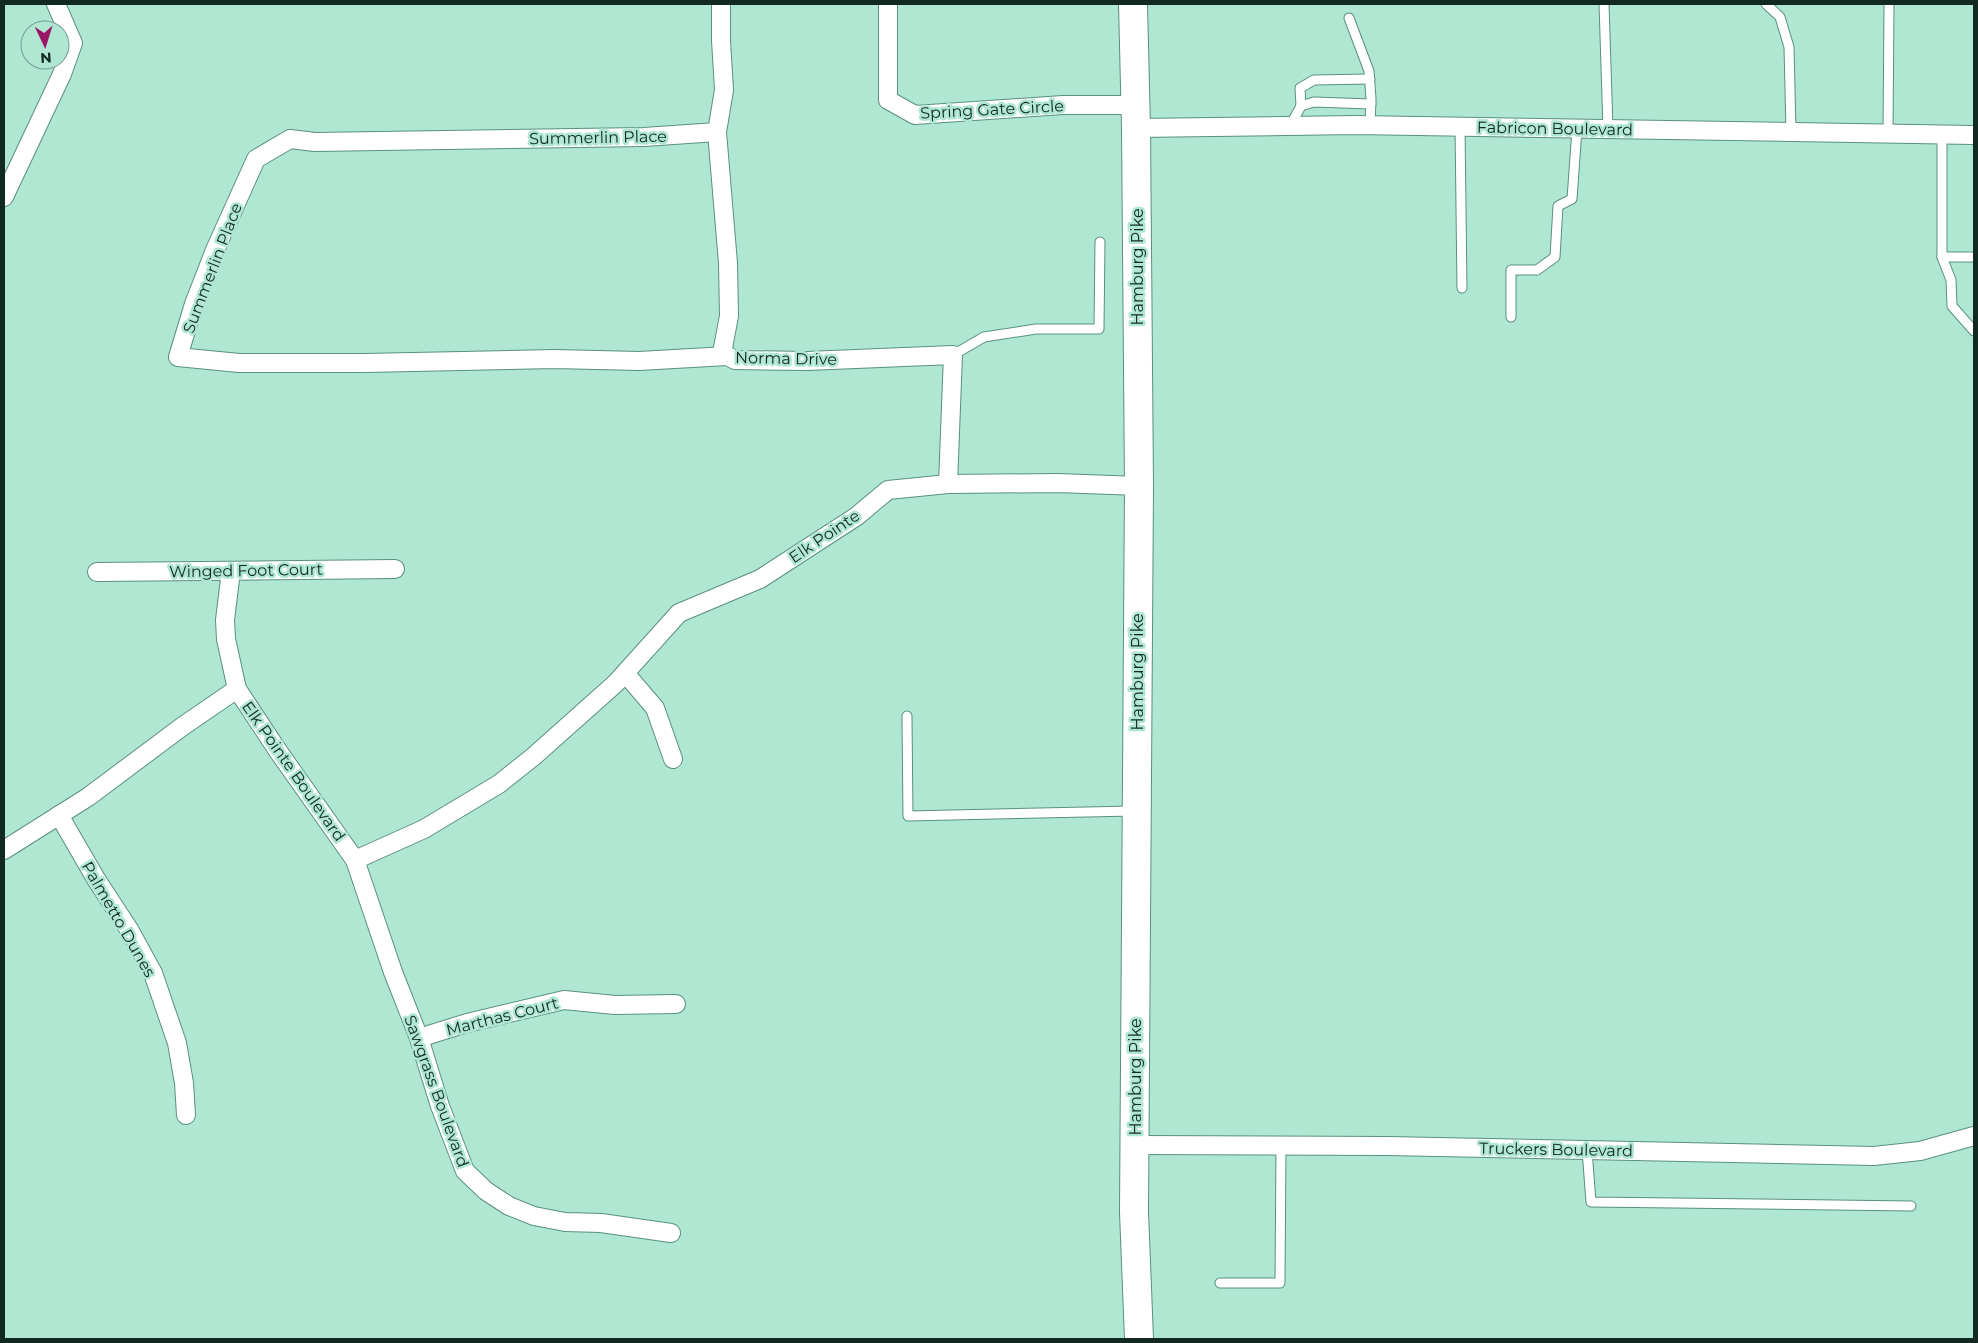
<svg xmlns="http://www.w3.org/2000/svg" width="1978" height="1343" viewBox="0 0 1978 1343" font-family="Montserrat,sans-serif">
	<rect width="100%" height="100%" fill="#afe7d3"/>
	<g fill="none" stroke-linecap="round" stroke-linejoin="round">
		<defs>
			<g id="lane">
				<polyline points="1604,4 1608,129"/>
				<polyline points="1766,4 1780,17 1789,47 1791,132"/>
				<polyline points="1349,18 1369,71 1371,99 1370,125"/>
				<polyline points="1301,106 1300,88 1314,80 1370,79"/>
				<polyline points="1290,126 1301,106 1314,102 1371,104"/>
				<polyline points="1460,127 1462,288"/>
				<polyline points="1888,134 1889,4"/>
				<polyline points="1942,135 1942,257 1974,257"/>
				<polyline points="1942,257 1951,280 1952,306 1974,331"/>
				<polyline points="1511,317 1511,270 1537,270 1555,257 1558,206 1572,199 1577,129"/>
				<polyline points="953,355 984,337 1036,329 1099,329 1100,242"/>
				<polyline points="907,716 908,816 1134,811"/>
				<polyline points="1587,1150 1591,1202 1911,1206"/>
				<polyline points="1220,1283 1280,1283 1281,1145"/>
			</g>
			<g id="street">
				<polyline points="721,4 721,40 724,90 717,132 728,263 729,316 722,353 735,360 807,361 953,355 948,484"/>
				<polyline points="888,4 888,100 915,115 1063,105 1136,105"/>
				<polyline points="1136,128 1355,125 1974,135"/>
				<polyline points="717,132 644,137 315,142 290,139 256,159 215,250 194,304 178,357 239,363 365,363 554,359 639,361 727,356"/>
				<polyline points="4,197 62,74 73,43 56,4"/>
				<polyline points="231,571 225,620 226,639 237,689 278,751 355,860 393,972 419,1038 440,1106 465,1171 486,1191 509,1206 534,1216 565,1222 601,1223 671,1233"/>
				<polyline points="97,572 395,569"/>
				<polyline points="625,673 655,708 673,759"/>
				<polyline points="59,815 96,879 130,931 153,973 177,1043 184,1083 186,1115"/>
				<polyline points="4,850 88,797 183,726 237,689"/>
				<polyline points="355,860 424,829 499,784 533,757 616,683 679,613 760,579 857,516 888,490 948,484 1057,483 1139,486"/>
				<polyline points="419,1038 467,1023 564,1000 615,1005 676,1004"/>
				<polyline points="1136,1145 1387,1146 1874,1156 1920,1151 1974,1136"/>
			</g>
			<polyline id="primary" points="1133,4 1136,128 1139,486 1134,1212 1139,1339"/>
		</defs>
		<use href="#lane" stroke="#5a907e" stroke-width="11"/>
		<use href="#street" stroke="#5a907e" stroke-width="20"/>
		<use href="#primary" stroke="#5a907e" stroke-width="30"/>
		<use href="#lane" stroke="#fff" stroke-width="9"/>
		<use href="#street" stroke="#fff" stroke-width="18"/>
		<use href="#primary" stroke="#fff" stroke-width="28"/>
	</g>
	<g text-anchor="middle" stroke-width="5" stroke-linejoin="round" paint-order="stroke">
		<g font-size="16" fill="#122921" stroke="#afe7d3">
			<text transform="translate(992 109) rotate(-3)" y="6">Spring Gate Circle</text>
			<text transform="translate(1555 128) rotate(1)" y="6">Fabricon Boulevard</text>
			<text transform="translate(598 137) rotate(-1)" y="6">Summerlin Place</text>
			<text transform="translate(1137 267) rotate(-90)" y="6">Hamburg Pike</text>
			<text transform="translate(212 268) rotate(-69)" y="6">Summerlin Place</text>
			<text transform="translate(786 358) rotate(1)" y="6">Norma Drive</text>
			<text transform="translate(824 536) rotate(-34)" y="6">Elk Pointe</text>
			<text transform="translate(246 570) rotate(-1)" y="6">Winged Foot Court</text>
			<text transform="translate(1137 672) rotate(-90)" y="6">Hamburg Pike</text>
			<text transform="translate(294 771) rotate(55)" y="6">Elk Pointe Boulevard</text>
			<text transform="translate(119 919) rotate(60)" y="6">Palmetto Dunes</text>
			<text transform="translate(502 1016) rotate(-14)" y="6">Marthas Court</text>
			<text transform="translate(1135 1077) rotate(-90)" y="6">Hamburg Pike</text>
			<text transform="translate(437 1091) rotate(70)" y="6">Sawgrass Boulevard</text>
			<text transform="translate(1556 1149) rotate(1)" y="6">Truckers Boulevard</text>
		</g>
	</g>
	<rect width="1978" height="1343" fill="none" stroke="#122921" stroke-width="10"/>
	<g transform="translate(45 45) rotate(176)"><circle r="24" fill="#afe7d3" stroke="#709b8c"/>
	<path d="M0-4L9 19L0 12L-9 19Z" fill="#9c1667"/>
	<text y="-8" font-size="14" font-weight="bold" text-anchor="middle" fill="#122921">N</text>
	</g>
</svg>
